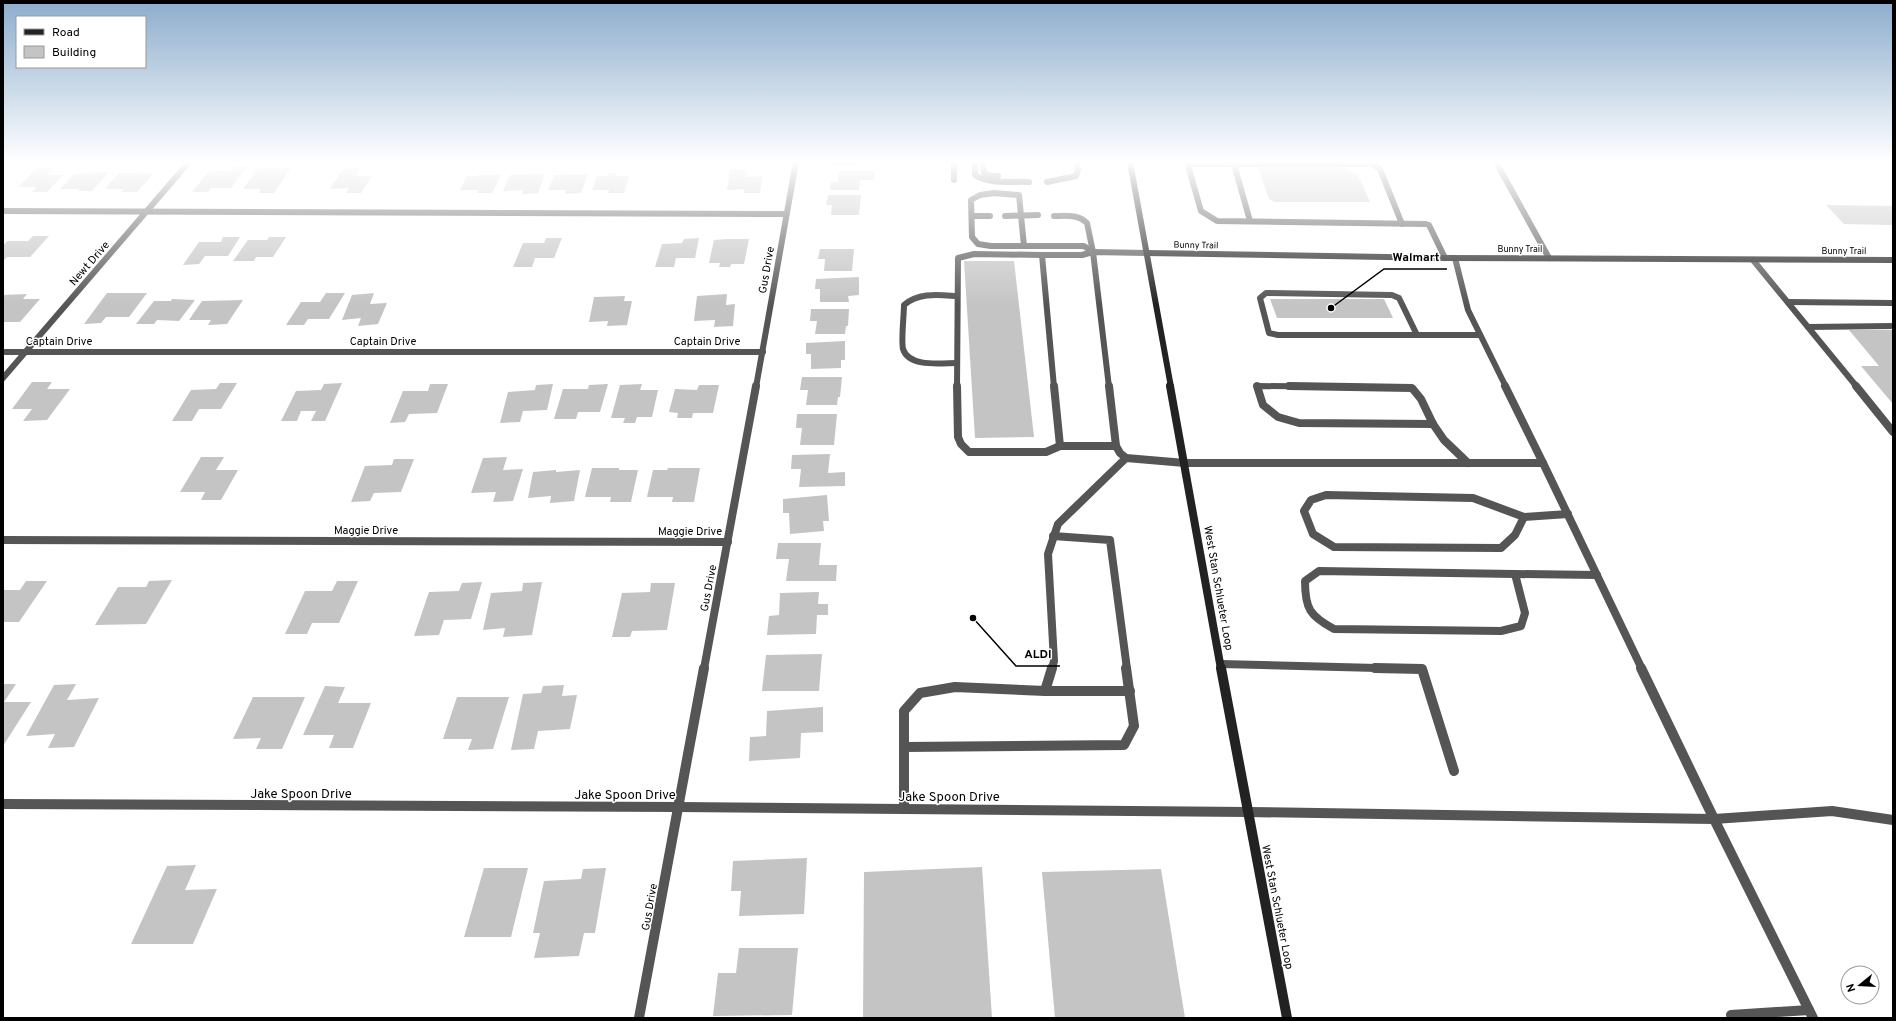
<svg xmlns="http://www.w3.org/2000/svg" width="1896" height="1021" viewBox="0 0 1896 1021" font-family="Overpass,sans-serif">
	<rect width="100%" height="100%" fill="#fff"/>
	<g fill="#c4c4c4">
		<polygon points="832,162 862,162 862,165 832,166"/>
		<polygon points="1257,165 1337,165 1358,175 1370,202 1275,202 1269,199"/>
		<polygon points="247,166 231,188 211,188 208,192 192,192 209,171 231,171 235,167"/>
		<polygon points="37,168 53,168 46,175 63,175 47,192 32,192 37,187 18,187"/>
		<polygon points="258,168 291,168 274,193 259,193 261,189 243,189"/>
		<polygon points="360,168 355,176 372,176 361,193 346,193 349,188 330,189 343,169"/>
		<polygon points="730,169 747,169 746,177 762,176 760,193 744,193 744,189 727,190"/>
		<polygon points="839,171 874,171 874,180 860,180 859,190 830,190 831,182 838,182"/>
		<polygon points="109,172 92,191 77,191 80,189 60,189 74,174"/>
		<polygon points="119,173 138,173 153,174 137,192 121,192 124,189 105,189"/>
		<polygon points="608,173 617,173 616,176 629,176 624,193 608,193 609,190 592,190 597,176 607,176"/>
		<polygon points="523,174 545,174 538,193 522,194 523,190 503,191 510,175"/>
		<polygon points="588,174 581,193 565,194 566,190 548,190 554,175"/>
		<polygon points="478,175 501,175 492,193 477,193 479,190 460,190 467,176 477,176"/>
		<polygon points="828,195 861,195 859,215 831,215 832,205 826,205"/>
		<polygon points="1826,205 1893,206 1893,225 1844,224"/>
		<polygon points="33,236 49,236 30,257 7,257 3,261 3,246 7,241 28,241"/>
		<polygon points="223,237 240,237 228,256 205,256 199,264 183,265 199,242 221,242"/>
		<polygon points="269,237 286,237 273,257 256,257 254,261 233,261 248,240 267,240"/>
		<polygon points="546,238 562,238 554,258 535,258 532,267 513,267 523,243 544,243"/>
		<polygon points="699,238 695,258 676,258 674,267 655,267 662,244 682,243 684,239"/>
		<polygon points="728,239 749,239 744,264 731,264 730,267 719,267 720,263 709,263 714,240"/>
		<polygon points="820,249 854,249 852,271 824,271 825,259 818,259"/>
		<polygon points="964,261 1014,261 1034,437 975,438"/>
		<polygon points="859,277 859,295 848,296 849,302 820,302 820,289 815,289 816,279"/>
		<polygon points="107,293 147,293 129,317 106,317 101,323 84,324"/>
		<polygon points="326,293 345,293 329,319 308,319 304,325 286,325 301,302 320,302"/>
		<polygon points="374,293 370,304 387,303 378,324 358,326 361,318 342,320 352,295"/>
		<polygon points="27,294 23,299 40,299 20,322 3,322 3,295"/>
		<polygon points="727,294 726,305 735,304 733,326 714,327 715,320 694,321 697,296"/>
		<polygon points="625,296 624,301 632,301 627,325 607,326 608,321 589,322 594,297"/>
		<polygon points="172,299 195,300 179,321 157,320 154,324 136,324 154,301 171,301"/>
		<polygon points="1270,299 1384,299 1393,318 1277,318"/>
		<polygon points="243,300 227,324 208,325 211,320 189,320 202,301"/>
		<polygon points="811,309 849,309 848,326 846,326 845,334 815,334 817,321 810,321"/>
		<polygon points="1849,330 1893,330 1893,404 1861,366 1879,366"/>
		<polygon points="845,341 845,360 841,360 841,368 811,369 811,354 806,354 806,343"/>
		<polygon points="802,377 842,377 840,397 838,397 837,405 806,405 808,390 800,390"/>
		<polygon points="32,382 52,382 47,389 70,389 47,420 23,421 32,409 12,409"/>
		<polygon points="220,383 237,383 221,409 199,409 192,421 172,421 191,390 216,389"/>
		<polygon points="342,383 325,421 311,421 316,411 301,411 297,421 281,421 296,391 321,390 324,384"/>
		<polygon points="430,384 448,384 437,413 409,414 405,422 390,423 403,391 428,391"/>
		<polygon points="553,384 547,410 523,411 520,422 500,423 508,392 535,390 536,385"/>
		<polygon points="608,384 600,412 578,412 576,419 554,419 563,389 588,389 589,385"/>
		<polygon points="642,384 640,390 658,390 652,417 637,417 635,423 623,423 625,418 611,418 620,385"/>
		<polygon points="699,385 719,385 713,413 693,413 692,418 677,418 678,413 669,412 675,389 697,390"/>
		<polygon points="797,414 837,414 834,445 800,445 802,428 796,428"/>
		<polygon points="830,454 828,473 845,472 845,486 799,487 801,469 791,469 792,455"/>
		<polygon points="201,457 224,457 216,470 238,470 221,500 201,500 205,492 180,492"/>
		<polygon points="507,457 503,470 523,469 513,501 493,502 496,492 471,493 483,458"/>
		<polygon points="394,459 414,459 401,492 374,493 370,501 351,502 365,466 392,465"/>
		<polygon points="592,468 619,468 619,470 638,470 631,502 610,502 611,497 585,497"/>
		<polygon points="668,468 700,468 694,502 672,502 673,497 647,497 653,470 667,470"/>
		<polygon points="556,470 556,472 580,470 574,501 550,503 551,496 528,498 533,472"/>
		<polygon points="827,495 829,521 823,521 824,531 790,534 789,513 783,513 783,499"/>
		<polygon points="778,543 821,543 819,565 837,565 836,581 786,581 789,559 776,559"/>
		<polygon points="172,580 146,624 95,625 118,587 146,587 149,581"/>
		<polygon points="26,581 47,581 19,622 3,622 3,590 20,590"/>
		<polygon points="337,581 358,581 339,623 312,623 307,634 285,634 305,591 332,591"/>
		<polygon points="482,582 471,619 444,620 439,635 414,636 429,592 459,591 462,583"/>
		<polygon points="542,582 532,635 503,637 505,628 483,630 491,593 522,591 523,583"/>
		<polygon points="651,583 675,583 667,630 632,631 630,637 612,637 622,593 650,592"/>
		<polygon points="819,592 818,604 828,604 828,615 817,615 816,634 767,635 769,616 779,615 780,593"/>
		<polygon points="822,654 819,691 762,691 766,655"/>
		<polygon points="3,684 16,684 4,702 31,702 3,746"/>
		<polygon points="76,684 67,700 99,698 74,747 48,748 55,734 26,736 54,685"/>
		<polygon points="564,685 562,696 577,695 570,729 538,731 534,749 511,750 523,694 541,693 543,686"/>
		<polygon points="325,686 345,687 338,703 371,703 353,748 329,748 334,735 303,735"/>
		<polygon points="253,697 305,697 282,749 256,749 261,738 233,739"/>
		<polygon points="457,697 509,697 493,749 468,750 472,739 443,739"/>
		<polygon points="823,707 823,732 801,733 800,758 749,761 750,737 766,736 767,711"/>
		<polygon points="807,858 804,914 739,916 741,891 731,891 733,861"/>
		<polygon points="196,865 185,890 217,889 193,944 131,944 167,866"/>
		<polygon points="982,867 992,1018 863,1018 864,872"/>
		<polygon points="484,868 528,868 511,937 464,937"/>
		<polygon points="606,868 595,933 584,933 579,956 534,958 540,933 533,933 544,881 581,879 583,869"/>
		<polygon points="1161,869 1185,1018 1055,1018 1042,872"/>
		<polygon points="739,948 798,948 792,1015 713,1016 718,973 736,973"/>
	</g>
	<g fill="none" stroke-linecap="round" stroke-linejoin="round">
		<g stroke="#555" stroke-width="6">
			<polyline points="954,162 954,180"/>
			<path d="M975 162V175C990 185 1012 181 1029 182"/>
			<polyline points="982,162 984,173 991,176 998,176"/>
			<polyline points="1187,162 1201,211 1217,221 1426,224 1429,225 1445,258"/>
			<polyline points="1496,162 1549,258"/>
			<polyline points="1187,164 1372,164 1380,169 1402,224"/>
			<polyline points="1234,164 1250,221"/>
			<polyline points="1047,182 1076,176 1078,170 1077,162"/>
			<polygon points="994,193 1019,195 1024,246 991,246 978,244 972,237 971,200 980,195"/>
			<polyline points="972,216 990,216"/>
			<polyline points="1005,216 1038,215"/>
			<path d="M1054 216C1066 216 1078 214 1087 223L1093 252"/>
			<polyline points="1024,246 1084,246 1093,252"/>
			<polyline points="1455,258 1468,310 1506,387"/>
			<polyline points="1753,260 1857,387"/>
			<polygon points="1266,293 1392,295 1399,298 1417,335 1278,335 1269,333 1260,298"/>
			<path d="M957 296C939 295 919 292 904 305 904 315 901 340 903 349 909 368 942 363 957 363"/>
			<polyline points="1788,302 1893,303"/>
			<polyline points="1808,327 1893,326"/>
			<polyline points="1417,335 1480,335"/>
			<polyline points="957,387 958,258 974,254 1042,255"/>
			<polyline points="1054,387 1042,255 1082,255 1093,252"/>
			<polyline points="1109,387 1093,252 1147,253"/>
			<polyline points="1257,387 1257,386 1367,387"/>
		</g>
		<g stroke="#555" stroke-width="8">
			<polyline points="957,386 958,437 961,444 969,452 1046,452 1060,446"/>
			<polyline points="1054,386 1060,446 1116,446"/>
			<polyline points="1109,386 1116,446 1120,453 1126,458 1185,463 1543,463 1505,386"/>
			<polyline points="1257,386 1263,405 1278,417 1299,423 1433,424"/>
			<polyline points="1289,386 1412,388 1421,399 1433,424"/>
			<polyline points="1856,386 1893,432"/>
			<polyline points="1433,424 1444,440 1468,463"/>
			<polyline points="1543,463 1642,669"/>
			<polygon points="1326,495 1473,498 1524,517 1515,535 1501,548 1334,547 1313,534 1304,511 1311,500"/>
			<polyline points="1524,517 1568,514"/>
			<polyline points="1053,536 1110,540 1127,669"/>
			<path d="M1319 571 1515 574 1525 613 1521 626 1501 631 1334 629C1310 616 1305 609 1305 581Z"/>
			<polyline points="1515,574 1597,575"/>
			<polyline points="1221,664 1416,669"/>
			<polyline points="1052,669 1054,661 1048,554 1058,524 1126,458"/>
		</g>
		<g stroke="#555" stroke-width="10">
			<polyline points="1375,668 1422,669 1454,771"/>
			<polyline points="1045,691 1130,691"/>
			<polyline points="904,747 1124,745 1134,726 1126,668"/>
			<polyline points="904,809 904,711 920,693 955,687 1045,691 1052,668"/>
			<polyline points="1247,812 1714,819 1641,668"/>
			<polyline points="1732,1018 1731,1015 1809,1010"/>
			<polyline points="1813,1018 1714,819 1832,811 1893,820"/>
		</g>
		<g stroke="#555" stroke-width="6">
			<polyline points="3,211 786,214"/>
			<polyline points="3,352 763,352"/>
			<polyline points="3,378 189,162"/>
			<polyline points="756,387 796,162"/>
		</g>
		<g stroke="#555" stroke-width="8">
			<polyline points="3,540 728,542"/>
			<polyline points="704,669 756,386"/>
		</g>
		<g stroke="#555" stroke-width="10">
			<polyline points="3,804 678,807 1247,812"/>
			<polyline points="639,1018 704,668"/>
		</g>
		<g stroke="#222" stroke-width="6">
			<polyline points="1130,162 1171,387"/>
			<polyline points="1147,253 1445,258 1893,260"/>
		</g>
		<polyline stroke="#222" stroke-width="8" points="1170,386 1221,669"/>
		<polyline stroke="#222" stroke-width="10" points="1221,668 1287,1018"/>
	</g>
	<linearGradient id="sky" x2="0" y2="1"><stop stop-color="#8cadcc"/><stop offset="0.53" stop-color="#fff"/><stop offset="1" stop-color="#fff" stop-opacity="0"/></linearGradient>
	<rect width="1896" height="305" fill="url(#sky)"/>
	<g text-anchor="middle" stroke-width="3" stroke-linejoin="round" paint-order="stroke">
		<g font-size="9" fill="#000" stroke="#fff">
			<text transform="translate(1196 245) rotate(1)" y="3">Bunny Trail</text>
			<text x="1520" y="252">Bunny Trail</text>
			<text x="1844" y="254">Bunny Trail</text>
		</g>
		<g font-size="11" fill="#000" stroke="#fff">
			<text transform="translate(89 263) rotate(-49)" y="4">Newt Drive</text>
			<text transform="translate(766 270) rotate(-80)" y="4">Gus Drive</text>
			<text x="59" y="345">Captain Drive</text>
			<text x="383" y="345">Captain Drive</text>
			<text x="707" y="345">Captain Drive</text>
			<text x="366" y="534">Maggie Drive</text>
			<text x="690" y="535">Maggie Drive</text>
			<text transform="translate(708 588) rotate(-79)" y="4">Gus Drive</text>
			<text transform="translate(1219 588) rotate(80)" y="4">West Stan Schlueter Loop</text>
			<text transform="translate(649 907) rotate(-80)" y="4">Gus Drive</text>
			<text transform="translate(1278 907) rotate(79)" y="4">West Stan Schlueter Loop</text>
		</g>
		<g font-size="13" fill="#000" stroke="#fff">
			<text x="301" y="798">Jake Spoon Drive</text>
			<text x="625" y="799">Jake Spoon Drive</text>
			<text x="949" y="801">Jake Spoon Drive</text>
		</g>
	</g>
	<path fill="none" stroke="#000" stroke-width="1.5" d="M1331 308L1384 269H1447M973 618L1016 666H1060"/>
	<g fill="#000" stroke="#fff" stroke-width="1.5">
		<circle cx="1331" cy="308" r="4"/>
		<circle cx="973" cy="618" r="4"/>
	</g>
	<g font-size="12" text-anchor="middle" font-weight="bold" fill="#000" stroke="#fff" stroke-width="3" stroke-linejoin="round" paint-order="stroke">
		<text x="1416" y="261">Walmart</text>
		<text x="1038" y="658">ALDI</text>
	</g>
	<rect width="1896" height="1021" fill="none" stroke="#000000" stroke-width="8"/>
	<rect x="16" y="16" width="130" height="52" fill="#ffffff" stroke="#999999"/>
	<rect x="24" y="29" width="20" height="6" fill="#222222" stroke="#999999"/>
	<text x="52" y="36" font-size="12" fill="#000000">Road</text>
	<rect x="24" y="46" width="20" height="12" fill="#c4c4c4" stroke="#999999"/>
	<text x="52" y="56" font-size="12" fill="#000000">Building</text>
	<g transform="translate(1860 985) rotate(252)"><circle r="19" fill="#ffffff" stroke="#999999"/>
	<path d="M0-3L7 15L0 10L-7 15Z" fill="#000000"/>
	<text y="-6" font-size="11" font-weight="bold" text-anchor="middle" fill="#000000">N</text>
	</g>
</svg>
